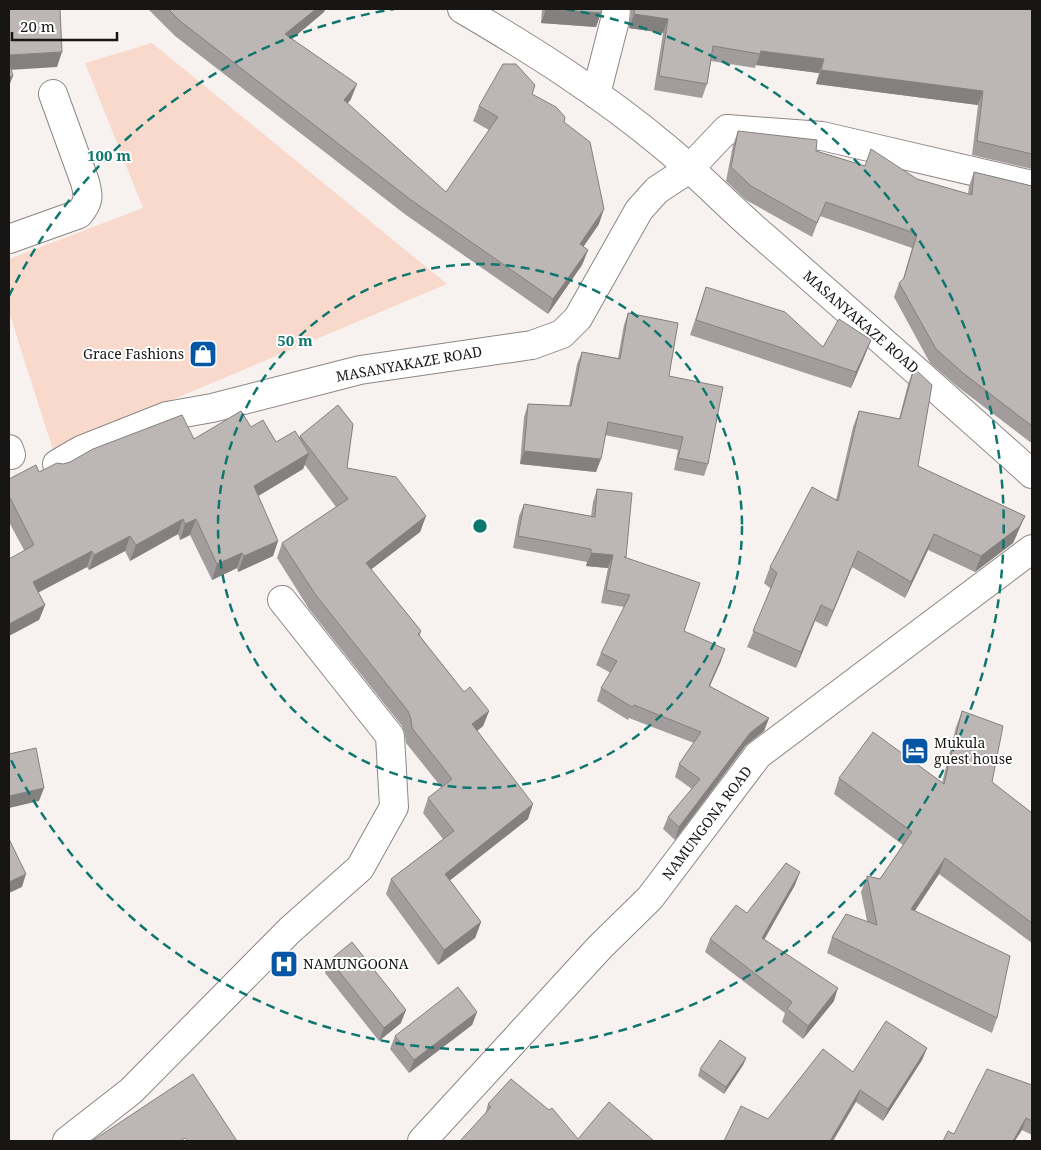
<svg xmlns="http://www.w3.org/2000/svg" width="1041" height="1150" viewBox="0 0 1041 1150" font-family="'Noto Serif',serif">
	<rect width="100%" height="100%" fill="#f7f2f0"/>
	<polygon fill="#f9d9cc" points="152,43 447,284 53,450 9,312 9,259 143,208 85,63"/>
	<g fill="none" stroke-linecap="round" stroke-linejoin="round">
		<defs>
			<g id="minor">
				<path d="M462 9C532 50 602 94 665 147 699 175 729 207 763 236 853 315 943 394 1032 474"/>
				<polyline points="596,94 615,20 616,9"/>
				<path d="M9 239 79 214C89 202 89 197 85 182L53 94"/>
				<polyline points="9,449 11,455"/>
				<polyline points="57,464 81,450 167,416 212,408 360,370 532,345 562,334 578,318 639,210 657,190 689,169 727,129 822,136 1032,185"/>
				<polyline points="67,1141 131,1091 290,930 360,868 394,807 390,736 282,600"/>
				<polyline points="422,1141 600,947 650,898 758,755 1032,549"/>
			</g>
		</defs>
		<use href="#minor" stroke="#8c8785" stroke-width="30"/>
		<use href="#minor" stroke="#fff" stroke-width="28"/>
	</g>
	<g fill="#a29d9c">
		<polygon points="148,9 325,9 324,12 292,39 351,99 347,104 446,192 489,130 473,121 479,106 532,94 564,122 599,224 583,247 588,250 582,265 548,314 406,215 175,36"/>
		<polygon points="542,9 602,9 596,27 541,23"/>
		<polygon points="631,9 1032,9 1032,169 972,155 978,105 816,84 819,73 756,65 755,68 711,61 707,84 702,98 654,90 663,33 629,28"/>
		<polygon points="738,131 816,151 865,166 968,194 969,186 974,172 1032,186 1032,442 1030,442 958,387 930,363 894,297 899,283 903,279 912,248 820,216 812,237 746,200 726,181 733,145"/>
		<polygon points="706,287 823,347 871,340 865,355 851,388 690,335"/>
		<polygon points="628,313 669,376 708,464 704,476 674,470 678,450 605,435 596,472 520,464 524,417 528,404 569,406 577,364 582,352 618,358 624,325"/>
		<polygon points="914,368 918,466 1025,516 1013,543 975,572 928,550 905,598 852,567 827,627 815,621 796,668 747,647 771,589 764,583 770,567 836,500 853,427 859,411 899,419 908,384"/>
		<polygon points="251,427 276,442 299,438 300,436 347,468 426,516 420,532 371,569 421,631 420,636 464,692 489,711 483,726 477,731 528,819 450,880 481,922 475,938 438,965 386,894 391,879 443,839 423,813 428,798 442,788 406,743 405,735 402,726 309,609 277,558 282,543 336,507 305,465 303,469 258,496 278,541 273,556 238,572 237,568 212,580 190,535 180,540 178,534 130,561 125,551 89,570 87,567 38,592 45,605 39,620 24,550 9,522 9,479 39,472 63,464"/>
		<polygon points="597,489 626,557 684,631 721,661 710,686 769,718 764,731 746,745 675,840 663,829 668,817 692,789 675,777 679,764 694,743 629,718 628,720 597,701 601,688 611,673 596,665 601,653 624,607 601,603 608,568 586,566 587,562 513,548 519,516 524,504 591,516 593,502"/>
		<polygon points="962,711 992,782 1032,813 1032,943 939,874 915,911 997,1018 992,1033 827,953 832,937 867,921 861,892 867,876 880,879 903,845 834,794 839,778 942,783 956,727"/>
		<polygon points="795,885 764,939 834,1001 803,1039 782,1022 785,1013 705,952 710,939 747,913"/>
		<polygon points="330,960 401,1023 379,1041 325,973"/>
		<polygon points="477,1012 472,1025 409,1073 390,1049 395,1036"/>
		<polygon points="927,1048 922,1060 883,1121 856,1102 768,1119 853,1072"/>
		<polygon points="746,1058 743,1065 724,1094 698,1076 700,1069"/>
		<polygon points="1032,1085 1032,1135 1022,1130 954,1134"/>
		<polygon points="488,1104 578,1139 460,1141 485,1115"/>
	</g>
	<g fill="#84807f">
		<polygon points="316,9 325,9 324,12 280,49 285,34"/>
		<polygon points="546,9 601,13 596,27 541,23"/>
		<polygon points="634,14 668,19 663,33 629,28"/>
		<polygon points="761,51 824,59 819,73 756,65"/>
		<polygon points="62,52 57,67 9,70 9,55"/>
		<polygon points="821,70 983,91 978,105 816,84"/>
		<polygon points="13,76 9,86 9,77"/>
		<polygon points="357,84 351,99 338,116 344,100"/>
		<polygon points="604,209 599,224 575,259 580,244"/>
		<polygon points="588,250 582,265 548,314 553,299"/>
		<polygon points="871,340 865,355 851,388 856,372"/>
		<polygon points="524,451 601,459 596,472 520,464"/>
		<polygon points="309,453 303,469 248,502 254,486"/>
		<polygon points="426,516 420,532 360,578 366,563"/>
		<polygon points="1025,516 1013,543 975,572 981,556"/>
		<polygon points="183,519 178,534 130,561 136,545"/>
		<polygon points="196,519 190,535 180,540 185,524"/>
		<polygon points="934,534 928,550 905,598 911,582"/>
		<polygon points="130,536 125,551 89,570 94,555"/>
		<polygon points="278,541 273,556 238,572 244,556"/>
		<polygon points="92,551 87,567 28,598 33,582"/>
		<polygon points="858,551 852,567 827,627 833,611"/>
		<polygon points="242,553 237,568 212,580 217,564"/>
		<polygon points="591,553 613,555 608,568 586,566"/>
		<polygon points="45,605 39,620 9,636 9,624"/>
		<polygon points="821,605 815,621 796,668 801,652"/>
		<polygon points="725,649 721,661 704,698 709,686"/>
		<polygon points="489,711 483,726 466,740 472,724"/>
		<polygon points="769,718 764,731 746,745 675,840 679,827 750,733"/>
		<polygon points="44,788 39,801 9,808 9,796"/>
		<polygon points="533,804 528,819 439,889 445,874"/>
		<polygon points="945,858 939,874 905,925 911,909"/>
		<polygon points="800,872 795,885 758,951 762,938"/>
		<polygon points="26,874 22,887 9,893 9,882"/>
		<polygon points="481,922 475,938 438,965 444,950"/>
		<polygon points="838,988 834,1001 803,1039 808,1026"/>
		<polygon points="406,1010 401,1023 379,1041 384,1028"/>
		<polygon points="477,1012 472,1025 409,1073 414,1060"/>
		<polygon points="927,1048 922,1060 883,1121 888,1109"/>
		<polygon points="746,1058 743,1065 724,1094 726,1087"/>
		<polygon points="860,1090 856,1102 833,1141 830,1141"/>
		<polygon points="1026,1118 1022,1130 1015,1141 1013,1141"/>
	</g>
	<g fill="#bcb7b5" stroke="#84807f">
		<polygon points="9,9 60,9 62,52 9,55"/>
		<polygon points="168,9 316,9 285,34 357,84 344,100 446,192 498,117 479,106 503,64 516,64 535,85 532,94 556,107 565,117 564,122 590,142 604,209 580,244 588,250 553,299 411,200 180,21"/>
		<polygon points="548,9 602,9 601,13"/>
		<polygon points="635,9 1032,9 1032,154 977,141 983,91 821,70 824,59 761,51 760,54 713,46 707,84 659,76 668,19 634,14"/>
		<polygon points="9,62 13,76 9,77"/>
		<polygon points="738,131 817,140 816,151 865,166 871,149 917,179 972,195 974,172 1032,186 1032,426 963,373 936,349 899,283 904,278 917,234 826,202 817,223 751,186 731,167"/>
		<polygon points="706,287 785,312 823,347 839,319 871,340 856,372 696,320"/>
		<polygon points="628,313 678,323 669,376 723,387 708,464 678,458 683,437 608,422 601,459 524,451 528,404 571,406 582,352 620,359"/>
		<polygon points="914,368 932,385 918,466 1025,516 1019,527 981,556 934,534 911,582 858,551 833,611 821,605 801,652 753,631 777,573 770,567 812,487 838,501 859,411 900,419"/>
		<polygon points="338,405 353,424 347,468 396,477 426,516 366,563 421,631 418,634 464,692 470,687 489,711 472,724 533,804 445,874 481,922 444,950 391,879 454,831 428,798 452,779 412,728 411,719 408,711 315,594 282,543 348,499 300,436"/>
		<polygon points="241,411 251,427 263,420 276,442 295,431 309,453 254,486 278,541 244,556 242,553 217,564 196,519 185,524 183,519 136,545 130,536 94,555 92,551 33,582 45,605 9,624 9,559 34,545 9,496 9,479 36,465 39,472 57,463 63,464 70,462 93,449 182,415 194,439"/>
		<polygon points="597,489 632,493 626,557 624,557 700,583 684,631 725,649 709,686 769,718 750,733 679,827 668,817 700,779 679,764 701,732 634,705 632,707 601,688 617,661 601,653 630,595 606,590 613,555 591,553 591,549 518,536 524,504 595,517"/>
		<polygon points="962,711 1003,726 992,782 1032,813 1032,923 945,858 911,909 1010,956 997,1018 832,937 846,914 877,925 867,876 880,879 912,832 839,778 873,732 944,784"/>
		<polygon points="36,748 44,788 9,796 9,754"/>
		<polygon points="9,839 26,874 9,882"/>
		<polygon points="786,863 800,872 762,938 838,988 808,1026 787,1009 792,1002 710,939 736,905 747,913"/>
		<polygon points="352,942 406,1010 384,1028 330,960"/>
		<polygon points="458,987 477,1012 414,1060 395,1036"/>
		<polygon points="886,1021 927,1048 888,1109 860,1090 830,1141 724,1141 741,1106 768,1119 823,1049 853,1072"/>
		<polygon points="720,1040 746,1058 726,1087 700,1069"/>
		<polygon points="987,1069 1032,1085 1032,1121 1026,1118 1013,1141 943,1141 948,1131 954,1134"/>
		<polygon points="193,1074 237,1141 188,1141 185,1138 180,1141 92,1141"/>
		<polygon points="511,1079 549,1110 552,1108 578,1139 609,1102 654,1141 460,1141 491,1107 488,1104"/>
	</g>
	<g fill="none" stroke="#0f766e" stroke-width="2.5" stroke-dasharray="9 6">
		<circle cx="480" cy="526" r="262"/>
		<path d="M9 296A524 524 0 0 1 394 9M566 9A524 524 0 1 1 9 756"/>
	</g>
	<defs>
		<symbol id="shop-square" viewBox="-11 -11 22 22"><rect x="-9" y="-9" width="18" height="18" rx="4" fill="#0557a5" stroke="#fff"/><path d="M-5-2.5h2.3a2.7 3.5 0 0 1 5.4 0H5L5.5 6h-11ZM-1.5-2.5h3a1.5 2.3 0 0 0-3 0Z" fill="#fff"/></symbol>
		<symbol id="hotel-square" viewBox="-11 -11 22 22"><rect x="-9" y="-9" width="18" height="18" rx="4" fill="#0557a5" stroke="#fff"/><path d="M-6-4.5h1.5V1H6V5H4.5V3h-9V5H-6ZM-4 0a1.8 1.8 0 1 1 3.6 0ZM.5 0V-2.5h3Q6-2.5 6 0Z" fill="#fff"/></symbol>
		<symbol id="hospital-square" viewBox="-11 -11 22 22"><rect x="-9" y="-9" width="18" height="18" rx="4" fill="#0557a5" stroke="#fff"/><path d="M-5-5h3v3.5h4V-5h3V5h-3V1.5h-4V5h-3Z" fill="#fff"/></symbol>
	</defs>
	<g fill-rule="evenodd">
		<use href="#shop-square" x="187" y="338" width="32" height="32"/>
		<use href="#hotel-square" x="899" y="735" width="32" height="32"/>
		<use href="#hospital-square" x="268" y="948" width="32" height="32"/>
	</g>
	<g text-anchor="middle" stroke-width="4" stroke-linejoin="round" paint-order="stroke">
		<g font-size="14" fill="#181615" stroke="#fff">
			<text transform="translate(861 322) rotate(41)" y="5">MASANYAKAZE ROAD</text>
			<text transform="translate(409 364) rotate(-10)" y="5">MASANYAKAZE ROAD</text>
			<text transform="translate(707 823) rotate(-53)" y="5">NAMUNGONA ROAD</text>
		</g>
		<g font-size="14" fill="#181615" stroke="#fff" text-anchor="start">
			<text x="184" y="359" text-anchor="end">Grace Fashions</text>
			<text x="934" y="748">Mukula<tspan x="934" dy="16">guest house</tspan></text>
			<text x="303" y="969">NAMUNGOONA</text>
		</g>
	</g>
	<circle cx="480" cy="526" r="8" fill="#0f766e" stroke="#fff" stroke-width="2.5"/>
	<g font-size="15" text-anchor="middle" font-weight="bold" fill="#0f766e" stroke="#fff" stroke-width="4" stroke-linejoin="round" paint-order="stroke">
		<text x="109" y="161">100 m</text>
		<text x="295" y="346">50 m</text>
	</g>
	<rect width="1041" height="1150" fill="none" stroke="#181615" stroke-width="20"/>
	<path d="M12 32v8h105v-8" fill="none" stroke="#181615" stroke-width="2.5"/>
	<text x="20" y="32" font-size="15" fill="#181615" stroke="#ffffff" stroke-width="4" paint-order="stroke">20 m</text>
</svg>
